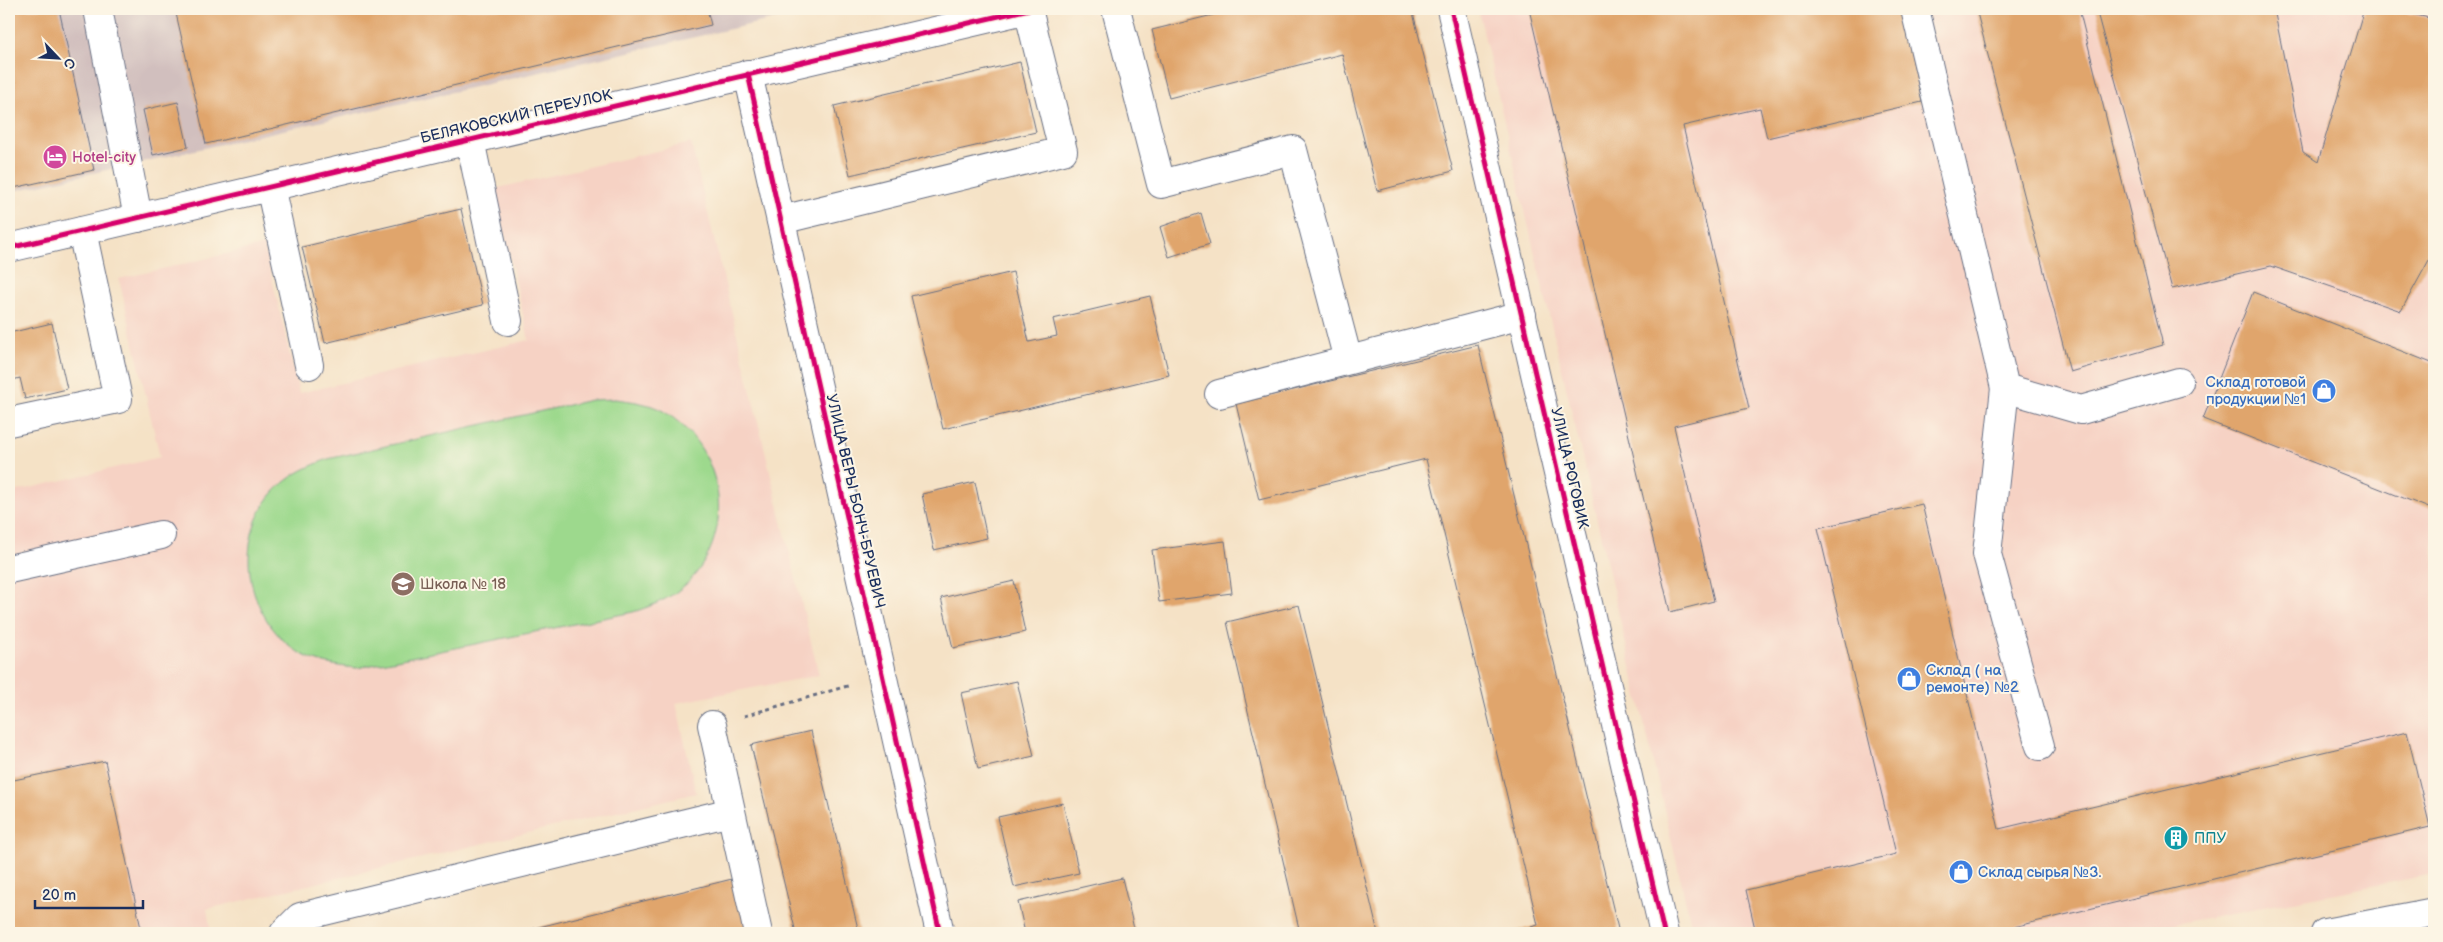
<svg xmlns="http://www.w3.org/2000/svg" width="2443" height="942" viewBox="0 0 2443 942" font-family="'Balsamiq Sans',sans-serif">
	<rect width="100%" height="100%" fill="#fcf5e5"/>
	<filter id="ink" filterUnits="userSpaceOnUse"><feTurbulence type="fractalNoise" baseFrequency=".02" numOctaves="2"/><feDisplacementMap in="SourceGraphic" scale="10" xChannelSelector="R" yChannelSelector="G"/><feConvolveMatrix kernelMatrix="1 2 1 2 8 2 1 2 1" color-interpolation-filters="sRGB"/></filter>
	<filter id="wash" filterUnits="userSpaceOnUse"><feTurbulence type="fractalNoise" baseFrequency=".0096" numOctaves="4" result="noise"/><feDisplacementMap in="SourceGraphic" scale="20" xChannelSelector="R" yChannelSelector="G"/><feGaussianBlur stdDeviation="1.12" result="paint"/><feColorMatrix in="noise" values="0 0 0 0 0 0 0 0 0 0 0 0 0 0 0 0 0 1.4 0 .05"/><feComposite in="paint" operator="in"/></filter>
	<g filter="url(#wash)">
		<rect width="100%" height="100%" fill="#f5e2c6"/>
		<g fill="#f6d2c4">
			<polygon points="1478,9 2434,9 2434,874 2128,933 1693,933"/>
			<polygon points="691,143 819,675 676,703 696,793 207,909 211,933 9,933 9,493 160,457 119,279 264,245 299,393 529,340 494,189"/>
		</g>
		<polygon fill="#d1bfbe" points="9,9 819,9 9,192"/>
		<path fill="#9dd98d" stroke="#5c8476" d="M615 399C631 401 649 403 663 411 720 445 738 523 694 576 678 595 656 605 633 612L357 668C333 666 309 662 290 646 239 605 233 521 287 480 300 470 313 465 328 459L591 400Z"/>
		<g id="blocks">
			<g fill="#e0a56c">
				<polygon points="9,9 59,9 94,170 9,189"/>
				<polygon points="175,9 707,9 711,25 206,144"/>
				<polygon points="1237,9 1412,9 1453,171 1377,191 1342,54 1169,98 1152,30"/>
				<polygon points="1529,9 1901,9 1922,102 1767,138 1760,108 1683,126 1749,408 1674,426 1714,601 1670,612"/>
				<polygon points="1976,9 2079,9 2163,345 2070,372"/>
				<polygon points="2096,9 2274,9 2303,152 2318,162 2364,9 2389,9 2434,19 2434,251 2401,311 2271,266 2172,289"/>
				<polygon points="1020,62 1036,132 850,175 834,106"/>
				<polygon points="178,102 188,147 153,155 143,110"/>
				<polygon points="461,209 483,305 325,343 302,247"/>
				<polygon points="1201,213 1210,244 1169,257 1160,227"/>
				<polygon points="1013,272 1029,342 1057,336 1053,319 1150,296 1169,375 943,429 911,296"/>
				<polygon points="2253,292 2434,364 2434,510 2203,419"/>
				<polygon points="52,323 67,389 25,399 20,378 9,381 9,333"/>
				<polygon points="1478,345 1619,933 1509,933 1538,925 1426,459 1259,500 1236,404"/>
				<polygon points="975,482 987,538 934,550 922,494"/>
				<polygon points="1922,504 1999,829 2407,732 2430,827 1989,933 1756,933 1746,890 1896,854 1818,528"/>
				<polygon points="1225,541 1232,593 1159,602 1152,550"/>
				<polygon points="1014,581 1025,632 953,648 941,598"/>
				<polygon points="1299,605 1378,933 1300,933 1227,622"/>
				<polygon points="1017,681 1034,756 978,769 961,693"/>
				<polygon points="811,731 859,933 796,933 751,745"/>
				<polygon points="105,761 142,933 9,933 9,781"/>
				<polygon points="1063,803 1079,873 1014,887 998,817"/>
				<polygon points="736,878 749,933 515,933"/>
				<polygon points="1122,878 1135,933 1025,933 1018,902"/>
			</g>
		</g>
	</g>
	<g filter="url(#ink)">
		<use href="#blocks" fill-opacity="0" stroke="#676e82" stroke-width="1"/>
		<g fill="none" stroke-linecap="round" stroke-linejoin="round">
			<defs>
				<g id="minor">
					<polyline points="98,9 138,218"/>
					<polyline points="1116,9 1161,184 1293,150 1348,360"/>
					<polyline points="1451,9 1664,933"/>
					<polyline points="1915,9 2005,388 2081,410 2179,382"/>
					<polyline points="748,74 940,933"/>
					<polyline points="470,140 508,321"/>
					<polyline points="270,186 309,365"/>
					<polyline points="781,220 1063,151 1028,9"/>
					<polyline points="9,248 1029,9"/>
					<polyline points="2005,388 1987,554 2040,746"/>
					<polyline points="1219,394 1522,315"/>
					<polyline points="9,422 118,399 82,231"/>
					<polyline points="9,569 161,535"/>
					<polyline points="712,725 758,933"/>
					<polyline points="284,933 300,917 731,812"/>
					<polyline points="2325,933 2434,912"/>
				</g>
			</defs>
			<use href="#minor" stroke="#676e82" stroke-width="30"/>
			<polyline stroke="#676e82" stroke-width="3" stroke-dasharray="4 4" stroke-linecap="butt" points="744,716 851,685"/>
			<use href="#minor" stroke="#fff" stroke-width="28"/>
			<defs>
				<g id="cycleway">
					<polyline points="1451,9 1664,933"/>
					<polyline points="748,74 940,933"/>
					<polyline points="9,248 1029,9"/>
				</g>
			</defs>
			<use href="#cycleway" stroke="#fcf5e5" stroke-width="8"/>
			<use href="#cycleway" stroke="#d6006c" stroke-width="5"/>
		</g>
	</g>
	<defs>
		<symbol id="hotel-disc" viewBox="-11 -11 22 22"><circle r="9.5" fill="#d1479c" stroke="#fcf5e5"/><path d="M-6-4.5h1.5V1H6V5H4.5V3h-9V5H-6ZM-4 0a1.8 1.8 0 1 1 3.6 0ZM.5 0V-2.5h3Q6-2.5 6 0Z" fill="#fff"/></symbol>
		<symbol id="shop-disc" viewBox="-11 -11 22 22"><circle r="9.5" fill="#3f7fe0" stroke="#fcf5e5"/><path d="M-5-2.5h2.3a2.7 3.5 0 0 1 5.4 0H5L5.5 6h-11ZM-1.5-2.5h3a1.5 2.3 0 0 0-3 0Z" fill="#fff"/></symbol>
		<symbol id="school-disc" viewBox="-11 -11 22 22"><circle r="9.5" fill="#8d6e63" stroke="#fcf5e5"/><path d="M0-5L7-2L0 1L-7-2ZM-4 1L0 2.5L4 1V4Q0 6-4 4Z" fill="#fff"/></symbol>
		<symbol id="building-disc" viewBox="-11 -11 22 22"><circle r="9.5" fill="#0f9aa8" stroke="#fcf5e5"/><path d="M-4-6H4V6H1V3H-1V6H-4ZM-2.5-4.3h1.7v1.8h-1.7ZM.8-4.3h1.7v1.8H.8ZM-2.5-1h1.7V.8h-1.7ZM.8-1h1.7V.8H.8Z" fill="#fff"/></symbol>
	</defs>
	<g fill-rule="evenodd">
		<use href="#hotel-disc" x="41" y="143" width="28" height="28"/>
		<use href="#shop-disc" x="2310" y="377" width="28" height="28"/>
		<use href="#school-disc" x="389" y="570" width="28" height="28"/>
		<use href="#shop-disc" x="1895" y="665" width="28" height="28"/>
		<use href="#building-disc" x="2162" y="824" width="28" height="28"/>
		<use href="#shop-disc" x="1947" y="858" width="28" height="28"/>
	</g>
	<g text-anchor="middle" stroke-width="4" stroke-linejoin="round" paint-order="stroke">
		<g font-size="15" fill="#1b2f5e" stroke="#fcf5e5">
			<text transform="translate(516 116) rotate(-13)" y="5">БЕЛЯКОВСКИЙ ПЕРЕУЛОК</text>
			<text transform="translate(1570 468) rotate(77)" y="5">УЛИЦА РОГОВИК</text>
			<text transform="translate(856 501) rotate(77)" y="5">УЛИЦА ВЕРЫ БОНЧ-БРУЕВИЧ</text>
		</g>
		<g font-size="15" fill="#b23c85" stroke="#fcf5e5" text-anchor="start">
			<text x="72" y="162">Hotel-city</text>
		</g>
		<g font-size="15" fill="#366cbe" stroke="#fcf5e5" text-anchor="start">
			<text x="2306" y="387" text-anchor="end">Склад готовой<tspan x="2306" dy="17">продукции №1</tspan></text>
			<text x="1926" y="675">Склад ( на<tspan x="1926" dy="17">ремонте) №2</tspan></text>
			<text x="1978" y="877">Склад сырья №3.</text>
		</g>
		<g font-size="15" fill="#785e54" stroke="#fcf5e5" text-anchor="start">
			<text x="420" y="589">Школа № 18</text>
		</g>
		<g font-size="15" fill="#0d838f" stroke="#fcf5e5" text-anchor="start">
			<text x="2194" y="843">ППУ</text>
		</g>
	</g>
	<rect width="2443" height="942" fill="none" stroke="#fcf5e5" stroke-width="30"/>
	<g transform="translate(58 58) rotate(115)" stroke="#fcf5e5" stroke-width="4" paint-order="stroke">
	<path d="M0-4L9 19L0 12L-9 19Z" fill="#1b2f5e"/>
	<text y="-8" font-size="14" font-weight="bold" text-anchor="middle" fill="#1b2f5e">С</text>
	</g>
	<path d="M35 900v8h108v-8" fill="none" stroke="#1b2f5e" stroke-width="2.5"/>
	<text x="42" y="900" font-size="15" fill="#1b2f5e" stroke="#fcf5e5" stroke-width="4" paint-order="stroke">20 m</text>
</svg>
